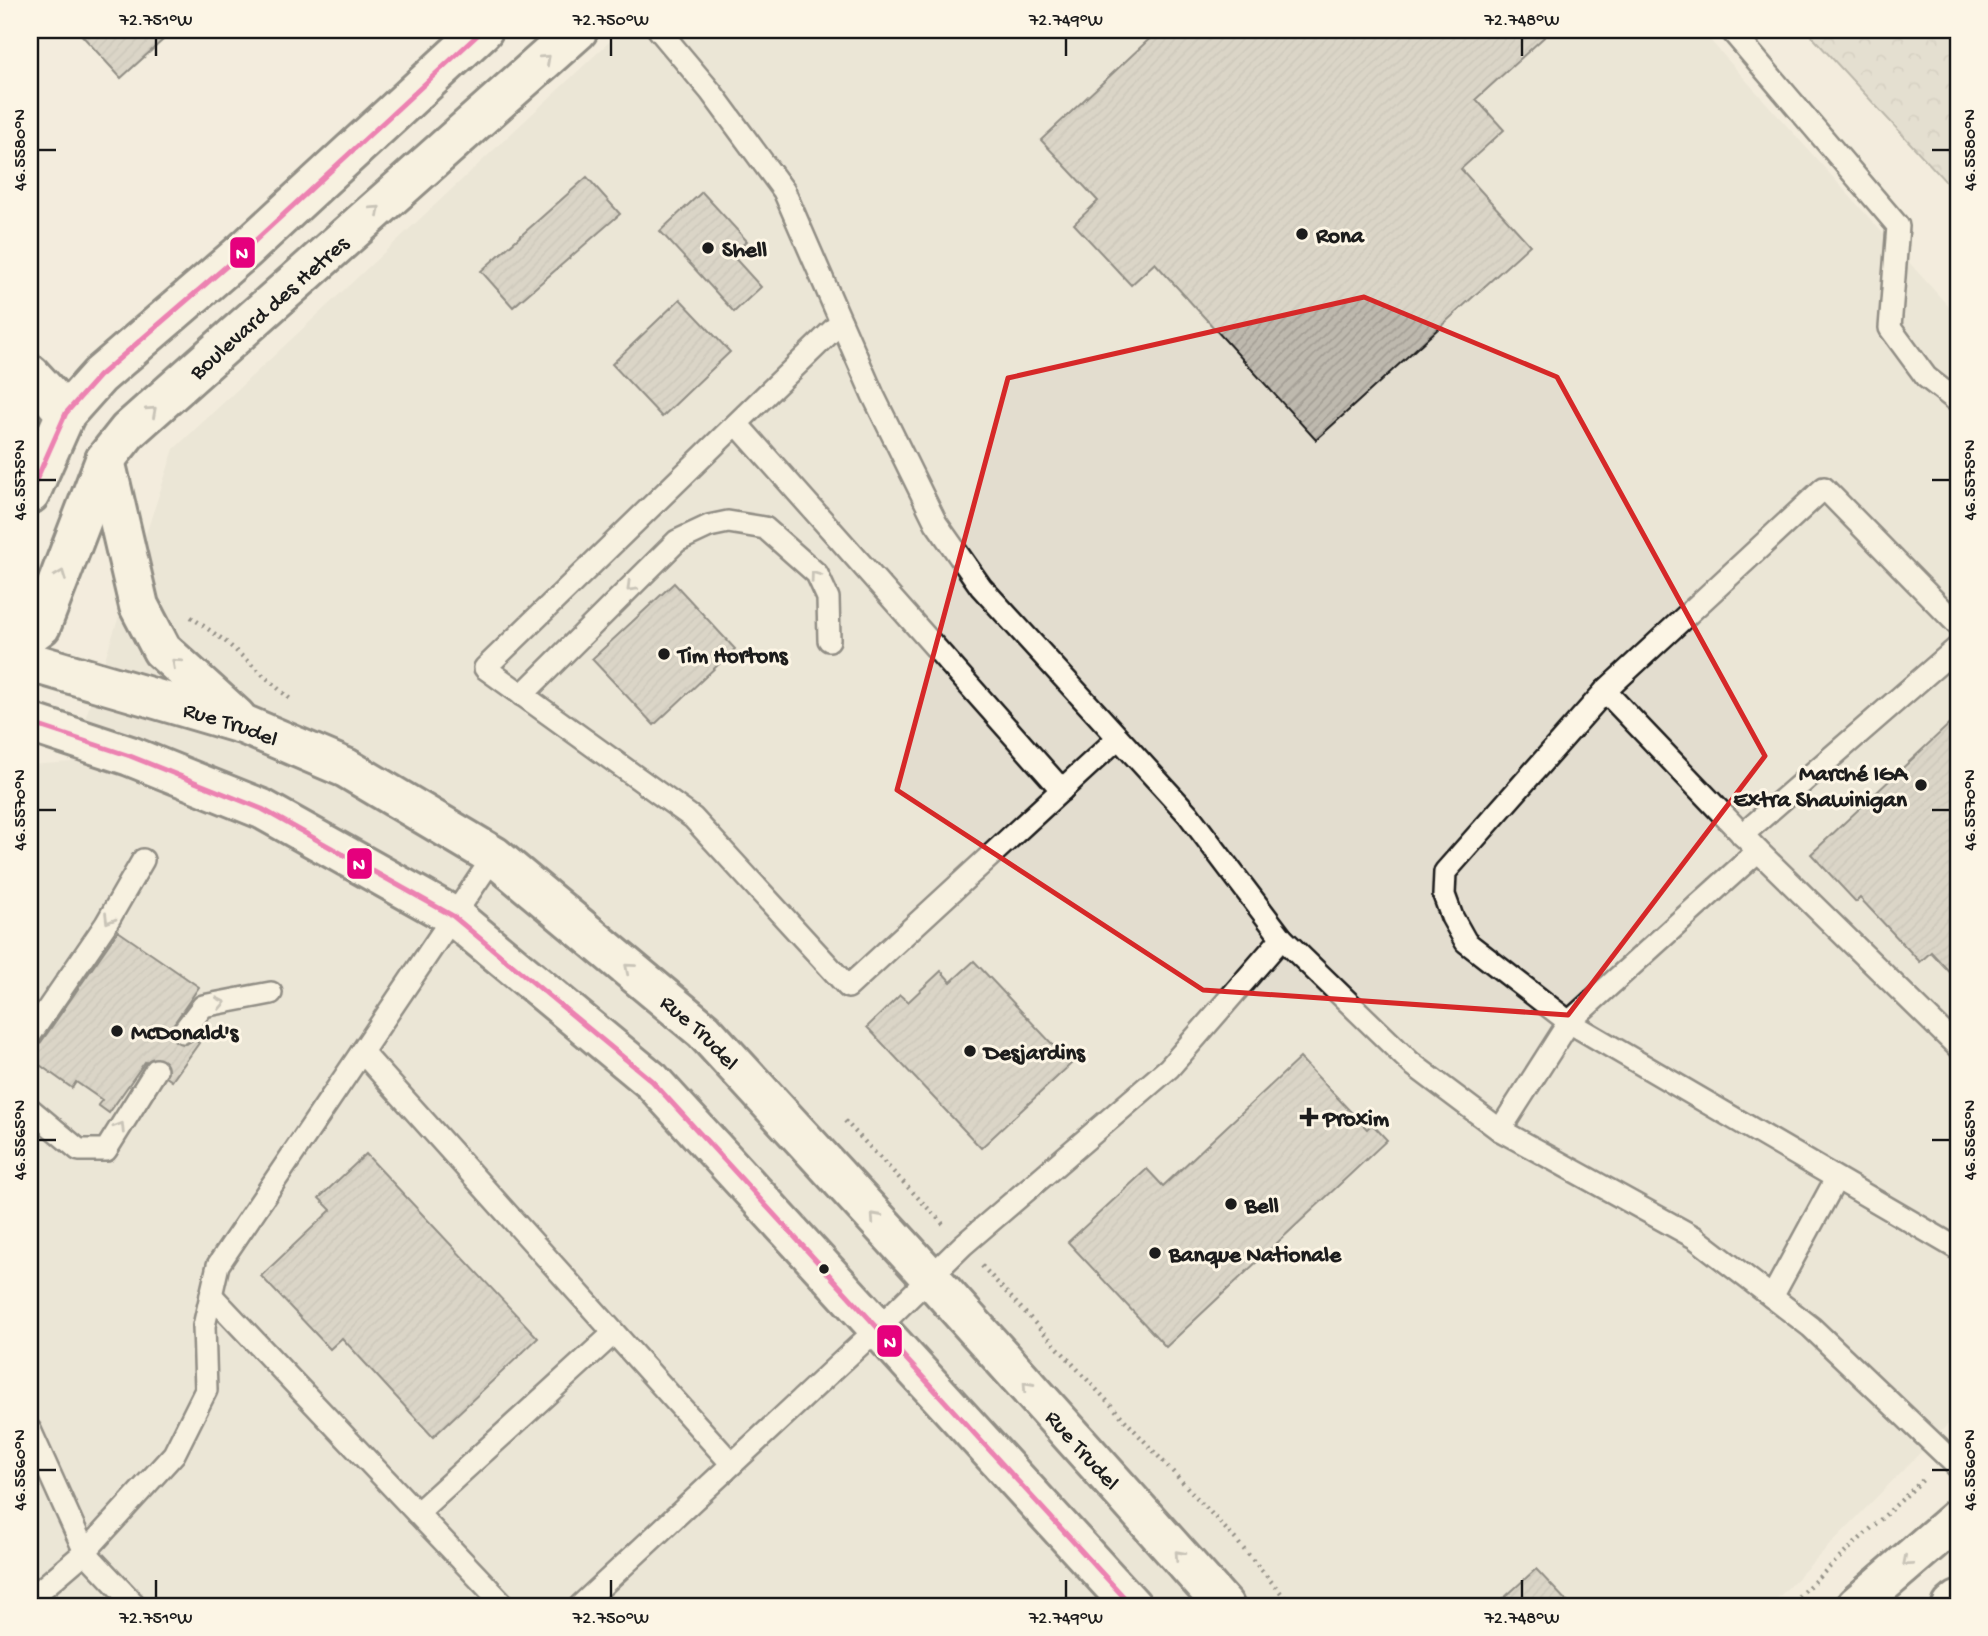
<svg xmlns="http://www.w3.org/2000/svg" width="1988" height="1636" viewBox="0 0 1988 1636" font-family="'Gochi Hand',sans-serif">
	<defs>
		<pattern id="park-crowns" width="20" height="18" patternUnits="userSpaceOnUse" patternTransform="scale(1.75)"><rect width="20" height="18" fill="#d3cec1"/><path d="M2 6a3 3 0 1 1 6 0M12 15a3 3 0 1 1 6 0" fill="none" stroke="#b5b0a5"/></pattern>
		<pattern id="building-hatch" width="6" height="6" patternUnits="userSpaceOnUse" patternTransform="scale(1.75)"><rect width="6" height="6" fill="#beb9ae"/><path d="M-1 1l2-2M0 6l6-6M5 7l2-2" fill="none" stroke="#a39e95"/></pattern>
	</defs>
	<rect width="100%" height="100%" fill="#f3ecdd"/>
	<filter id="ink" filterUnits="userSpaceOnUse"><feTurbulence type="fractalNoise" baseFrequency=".0143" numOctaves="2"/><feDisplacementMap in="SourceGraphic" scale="14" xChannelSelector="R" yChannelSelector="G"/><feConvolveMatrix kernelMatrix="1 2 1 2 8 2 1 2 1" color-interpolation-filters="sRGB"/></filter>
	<g filter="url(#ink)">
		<polygon fill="#e3ddcf" points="622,30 1701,30 1958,317 1958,1414 1770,1606 30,1606 30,765 71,762 174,449"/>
		<polygon fill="url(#park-crowns)" stroke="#78756e" stroke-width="2" points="1806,30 1958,30 1958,195"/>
		<g fill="url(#building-hatch)" stroke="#1c1c1c" stroke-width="2">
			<polygon points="77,30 174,30 121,78"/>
			<polygon points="1159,30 1552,30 1476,99 1504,130 1461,169 1530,245 1316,440 1155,263 1131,285 1074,224 1098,201 1041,140"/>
			<polygon points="587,177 620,214 513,307 481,271"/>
			<polygon points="702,192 747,241 732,255 761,287 734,312 660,231"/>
			<polygon points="680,299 730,352 662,417 612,364"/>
			<polygon points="674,583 735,649 654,725 592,659"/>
			<polygon points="1958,716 1958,981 1931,952 1920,962 1860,898 1856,902 1811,854"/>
			<polygon points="118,931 199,987 173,1025 199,1043 172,1081 145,1062 109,1113 98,1105 102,1100 76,1082 72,1088 30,1058"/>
			<polygon points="974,961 1071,1064 981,1148 867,1027 900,995 908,1002 941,971 951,982"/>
			<polygon points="1300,1058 1367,1129 1372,1124 1387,1140 1166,1347 1068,1242 1147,1169 1163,1186"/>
			<polygon points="366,1154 538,1338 433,1437 342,1338 330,1349 261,1276 331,1210 319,1198"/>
			<polygon points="1536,1569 1571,1606 1495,1606"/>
		</g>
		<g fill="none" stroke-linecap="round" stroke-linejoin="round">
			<defs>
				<g id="lane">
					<polyline points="659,30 711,92 784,191 873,395 936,523 981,587 1188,814 1282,938 1411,1063 1500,1130 1694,1237 1811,1327 1958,1467"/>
					<polyline points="1731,30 1898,226 1890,328 1926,377 1958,402"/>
					<polyline points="841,322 485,668 693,818 848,987 1118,738"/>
					<polyline points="737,424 1062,790"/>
					<polyline points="1958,625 1824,488 1605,691 1445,872 1444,895 1452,917 1466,942 1569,1022 1958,1249"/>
					<polyline points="1605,691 1758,851 1958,1047"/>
					<polyline points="522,695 677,541 709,526 728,522 765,528 817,574 828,598 829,640"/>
					<polyline points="1742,835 1958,647"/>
					<polyline points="183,1032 203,1006 271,993"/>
					<polyline points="30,1035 106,924 143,860"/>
					<polyline points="362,1052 732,1464"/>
					<polyline points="30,1109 79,1150 106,1150 156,1070"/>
					<polyline points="1500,1130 1569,1022 1758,851"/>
					<polyline points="211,1295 505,1606"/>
					<polyline points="1772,1297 1836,1179"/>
					<polyline points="30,1430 85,1552 136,1606"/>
					<polyline points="417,1513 614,1333"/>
					<polyline points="30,1599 85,1552 174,1454 206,1390 204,1326 218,1265 494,856"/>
					<polyline points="580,1606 878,1328 963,1245 1169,1068 1282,938"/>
				</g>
				<polyline id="street" points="30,374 66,413"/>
				<g id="secondary">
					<polyline points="105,460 139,606 162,650 236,717"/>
					<polyline points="30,494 66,413 99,376 244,251 483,30"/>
					<path id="s1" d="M30 634 41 626 105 460 128 431 578 30"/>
					<path id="s2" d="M30 662 245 725 346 768 494 856 704 1031 929 1276 1224 1606"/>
					<polyline points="30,723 130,756 262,809 453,916 652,1081 1132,1606"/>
					<polyline points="1856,1606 1958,1518"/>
					<polyline points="1952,1606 1958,1601"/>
				</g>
			</defs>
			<use href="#lane" stroke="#1c1c1c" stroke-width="26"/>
			<use href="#street" stroke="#1c1c1c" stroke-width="44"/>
			<use href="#secondary" stroke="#1c1c1c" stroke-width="44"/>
			<g stroke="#1c1c1c" stroke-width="4.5" stroke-dasharray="2 5" stroke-linecap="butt">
				<polyline points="191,617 225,641 290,699"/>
				<polyline points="845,1121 943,1224"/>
				<polyline points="982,1266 1236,1540 1292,1606"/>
				<polyline points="1788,1606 1926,1477"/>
			</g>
			<use href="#lane" stroke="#fcf5e5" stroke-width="21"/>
			<use href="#street" stroke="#fcf5e5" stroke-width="38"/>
			<use href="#secondary" stroke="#fcf5e5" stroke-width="38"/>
			<defs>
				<g id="bus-1">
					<polyline points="30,494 66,413 99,376 244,251 483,30"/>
					<polyline points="30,723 130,756 262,809 453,916 652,1081 1132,1606"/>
				</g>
			</defs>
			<use href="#bus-1" stroke="#fcf5e5" stroke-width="10"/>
			<use href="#bus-1" stroke="#e5007d" stroke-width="5"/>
		</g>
		<defs><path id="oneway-chevron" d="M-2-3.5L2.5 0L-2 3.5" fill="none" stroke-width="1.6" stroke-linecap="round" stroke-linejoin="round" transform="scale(1.75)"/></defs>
		<g stroke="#97938b">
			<use href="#oneway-chevron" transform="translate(546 59) rotate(-42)"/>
			<use href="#oneway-chevron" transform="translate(376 210) rotate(-42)"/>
			<use href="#oneway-chevron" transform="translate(152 411) rotate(-42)"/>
			<use href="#oneway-chevron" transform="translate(61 575) rotate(-69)"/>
			<use href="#oneway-chevron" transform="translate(815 576) rotate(-126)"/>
			<use href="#oneway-chevron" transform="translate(631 587) rotate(135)"/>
			<use href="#oneway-chevron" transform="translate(176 663) rotate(-138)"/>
			<use href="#oneway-chevron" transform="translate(109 919) rotate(121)"/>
			<use href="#oneway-chevron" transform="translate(629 968) rotate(-140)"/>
			<use href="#oneway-chevron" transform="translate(221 1003) rotate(-11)"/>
			<use href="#oneway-chevron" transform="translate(120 1127) rotate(-58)"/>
			<use href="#oneway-chevron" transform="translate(875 1217) rotate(-132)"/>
			<use href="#oneway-chevron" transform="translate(1027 1386) rotate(-132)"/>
			<use href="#oneway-chevron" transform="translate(1179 1555) rotate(-132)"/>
			<use href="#oneway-chevron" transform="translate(1907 1562) rotate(139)"/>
		</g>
	</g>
	<path d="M0 0H1988V1636H0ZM1364 297 1557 377 1765 756 1568 1015 1203 990 897 790 1008 378Z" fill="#f3ecdd" fill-opacity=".55" fill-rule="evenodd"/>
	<path fill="none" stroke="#d62828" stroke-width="5" stroke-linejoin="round" d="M1364 297 1557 377 1765 756 1568 1015 1203 990 897 790 1008 378Z"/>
	<path fill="none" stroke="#1c1c1c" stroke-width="2.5" d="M156 38V56M611 38V56M1066 38V56M1522 38V56M38 150H56M1932 150H1950M38 480H56M1932 480H1950M38 810H56M1932 810H1950M38 1140H56M1932 1140H1950M38 1470H56M1932 1470H1950M156 1580V1598M611 1580V1598M1066 1580V1598M1522 1580V1598"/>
	<g fill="#1c1c1c" stroke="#fcf5e5" stroke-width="2.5">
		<circle cx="1302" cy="234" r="7"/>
		<circle cx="708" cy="248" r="7"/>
		<circle cx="664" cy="654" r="7"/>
		<circle cx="1921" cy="785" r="7"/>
		<circle cx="117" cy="1031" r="7"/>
		<circle cx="970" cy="1051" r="7"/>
		<path d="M1305.5 1106.5h7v7h7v7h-7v7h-7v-7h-7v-7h7z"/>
		<circle cx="1231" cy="1204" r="7"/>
		<circle cx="1155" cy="1253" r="7"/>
		<circle cx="824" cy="1269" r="6"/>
	</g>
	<g text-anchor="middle" stroke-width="6" stroke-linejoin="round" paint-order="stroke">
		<g font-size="23" font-weight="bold" fill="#1c1c1c" stroke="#fcf5e5" text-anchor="start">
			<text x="1316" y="242">Rona</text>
			<text x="722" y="256">Shell</text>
			<text x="678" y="662">Tim Hortons</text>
			<text x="1907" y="780" text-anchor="end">Marché IGA<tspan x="1907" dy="26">Extra Shawinigan</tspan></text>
			<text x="131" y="1039">McDonald's</text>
			<text x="984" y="1059">Desjardins</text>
			<text x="1323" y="1125">Proxim</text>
			<text x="1245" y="1212">Bell</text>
			<text x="1169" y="1261">Banque Nationale</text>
		</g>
		<g font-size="23" fill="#1c1c1c" stroke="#fcf5e5">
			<text dy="8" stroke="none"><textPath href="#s1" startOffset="416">Boulevard des Hetres</textPath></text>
			<text dy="8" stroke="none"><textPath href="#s2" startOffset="210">Rue Trudel</textPath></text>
			<text dy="8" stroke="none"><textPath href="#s2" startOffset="777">Rue Trudel</textPath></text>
			<text dy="8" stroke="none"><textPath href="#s2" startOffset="1344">Rue Trudel</textPath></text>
		</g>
	</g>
	<g stroke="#fcf5e5" stroke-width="2.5">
		<rect x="229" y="236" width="27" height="33" rx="7" fill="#e5007d"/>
		<rect x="346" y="847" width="27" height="33" rx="7" fill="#e5007d"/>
		<rect x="876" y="1324" width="27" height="34" rx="7" fill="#e5007d"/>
	</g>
	<g font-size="19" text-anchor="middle" font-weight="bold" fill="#fff">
		<text x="242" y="259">N</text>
		<text x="359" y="870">N</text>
		<text x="890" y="1348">N</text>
	</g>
	<rect width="1988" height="1636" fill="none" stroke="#fcf5e5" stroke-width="77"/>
	<rect x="38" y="38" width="1912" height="1560" fill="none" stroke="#1c1c1c" stroke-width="2.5"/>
	<g font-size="18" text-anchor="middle" fill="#1c1c1c">
		<text x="156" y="25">72.751°W</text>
		<text x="611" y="25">72.750°W</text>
		<text x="1066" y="25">72.749°W</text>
		<text x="1522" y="25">72.748°W</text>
		<text transform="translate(19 150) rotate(-90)" y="6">46.5580°N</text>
		<text transform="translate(1969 150) rotate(-90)" y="6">46.5580°N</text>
		<text transform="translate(19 480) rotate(-90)" y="6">46.5575°N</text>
		<text transform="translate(1969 480) rotate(-90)" y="6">46.5575°N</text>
		<text transform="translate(19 810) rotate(-90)" y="6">46.5570°N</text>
		<text transform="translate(1969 810) rotate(-90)" y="6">46.5570°N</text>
		<text transform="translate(19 1140) rotate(-90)" y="6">46.5565°N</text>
		<text transform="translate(1969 1140) rotate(-90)" y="6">46.5565°N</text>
		<text transform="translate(19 1470) rotate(-90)" y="6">46.5560°N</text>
		<text transform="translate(1969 1470) rotate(-90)" y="6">46.5560°N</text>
		<text x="156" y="1623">72.751°W</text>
		<text x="611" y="1623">72.750°W</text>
		<text x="1066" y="1623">72.749°W</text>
		<text x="1522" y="1623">72.748°W</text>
	</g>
</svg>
